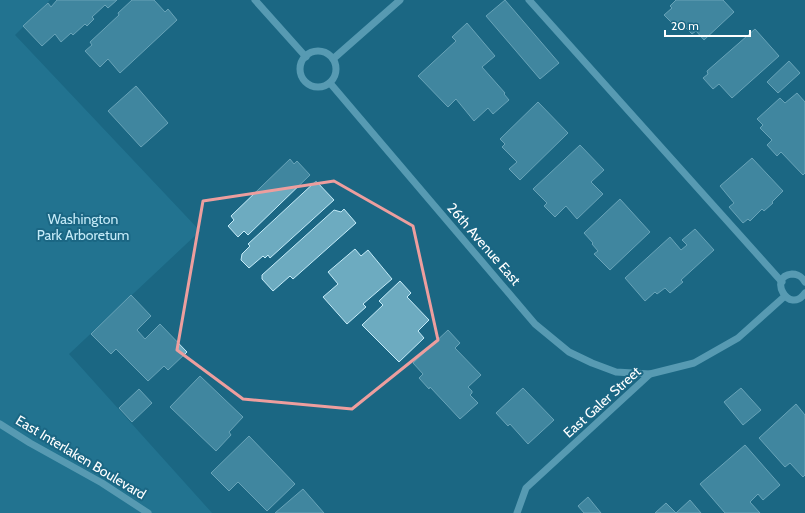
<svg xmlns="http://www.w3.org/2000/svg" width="805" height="513" viewBox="0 0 805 513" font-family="Cabin,sans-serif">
	<rect width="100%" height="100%" fill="#1b6784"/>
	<polygon fill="#2a82a1" points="0,0 50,0 15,35 200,231 69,354 212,513 0,513"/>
	<g fill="#6dabc0" stroke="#c5ebf8">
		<polygon points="57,0 117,0 108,8 105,5 92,17 94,19 87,26 85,24 73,35 71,33 61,42 55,34 42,46 23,26 48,3 51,7"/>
		<polygon points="132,0 154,0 165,12 168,9 177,20 120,73 108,59 100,67 85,51 92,45 90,42 119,15 118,13"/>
		<polygon points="505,0 559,63 540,79 486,16"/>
		<polygon points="676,0 723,0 734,12 704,40 696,31 692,34 679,21 674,25 664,15 672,8 670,6"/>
		<polygon points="467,23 495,56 482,67 505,93 504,94 509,100 493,114 488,108 474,121 456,99 448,107 418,76 456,41 452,37"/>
		<polygon points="755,29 779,56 732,98 719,84 713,89 703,78 708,74 707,71"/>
		<polygon points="789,61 800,73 778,93 767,82"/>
		<polygon points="136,86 168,123 141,147 108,111"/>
		<polygon points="797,93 805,102 805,173 803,175 781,152 777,156 767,145 772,140 760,128 763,125 757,119 780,98 785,103"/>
		<polygon points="538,102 568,133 520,180 509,169 517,162 502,147 505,144 500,139"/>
		<polygon points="580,145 604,170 591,182 603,194 577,219 566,206 555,217 544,206 547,203 533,189"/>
		<polygon points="752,158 783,191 772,202 773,203 764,211 762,209 750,221 748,219 743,223 729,207 734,203 720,186"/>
		<polygon points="290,159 294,164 297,161 310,175 248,235 244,231 238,237 228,226 234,220 231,216"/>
		<polygon points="316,181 334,200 270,258 268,255 265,258 263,256 249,268 241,260 242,254 250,246 248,244"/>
		<polygon points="620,199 650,232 610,270 594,254 598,251 592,244 593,243 584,233"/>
		<polygon points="344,209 356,223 293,279 290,276 273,291 262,279 262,275 334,210 341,212"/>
		<polygon points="695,229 714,250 681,280 683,282 670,293 665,288 657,294 655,292 645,301 625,278 670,237 681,250 687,245 682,240"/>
		<polygon points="355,249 361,256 368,250 392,279 363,304 366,307 347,324 323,297 338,284 328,272"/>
		<polygon points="400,281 411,293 407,297 429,320 418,331 424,338 399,362 362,325 383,305 379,301"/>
		<polygon points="131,295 151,316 137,330 145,339 160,324 187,352 168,370 164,366 148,381 116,349 111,354 91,334"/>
		<polygon points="448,330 460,343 455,348 481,375 468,387 472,391 472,393 470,395 478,403 460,419 430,387 429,389 419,378 423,374 413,363"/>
		<polygon points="200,376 243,417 229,432 231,435 216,451 170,407"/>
		<polygon points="523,388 554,420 528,444 510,424 508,426 496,413"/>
		<polygon points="741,388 761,410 743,425 724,402"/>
		<polygon points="139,389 152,403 132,422 119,408"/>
		<polygon points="796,404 805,415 805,475 803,477 790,463 785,467 759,438"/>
		<polygon points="249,436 295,484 267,511 238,482 229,491 211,473"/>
		<polygon points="745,445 780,485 763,500 758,494 750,502 760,513 725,513 700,484"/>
		<polygon points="303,489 324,513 275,513"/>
		<polygon points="588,497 601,513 584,513 578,506"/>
		<polygon points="690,500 701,513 655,513 666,503 676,513"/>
	</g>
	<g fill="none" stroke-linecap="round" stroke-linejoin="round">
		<g stroke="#a0d8eb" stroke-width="7">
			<polyline points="255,0 306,57"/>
			<polyline points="529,0 782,282"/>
			<circle cx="318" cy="69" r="18"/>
			<polyline points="333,59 400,0"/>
			<polyline points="330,83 535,324 569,352 592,363 616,372 650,374"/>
			<path d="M805 282C802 277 799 274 792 274 767 276 789 316 805 293"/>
			<polyline points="0,424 30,443 102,483 148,513"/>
			<polyline points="517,513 526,488 650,374 694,363 738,338 785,296"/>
		</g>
	</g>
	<path d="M0 0H805V513H0ZM334 181 413 226 438 340 352 409 243 399 177 350 203 201Z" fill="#1b6784" fill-opacity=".55" fill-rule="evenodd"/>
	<path fill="none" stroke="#ed9e9e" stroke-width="3" stroke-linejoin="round" d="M334 181 413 226 438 340 352 409 243 399 177 350 203 201Z"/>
	<g text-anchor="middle" stroke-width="4" stroke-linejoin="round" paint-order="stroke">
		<g font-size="14" fill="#c5ebf8" stroke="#1b6784">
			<text x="83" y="224">Washington<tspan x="83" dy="16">Park Arboretum</tspan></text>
		</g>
		<g font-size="14" fill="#fff" stroke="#1b6784">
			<text transform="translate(484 244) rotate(49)" y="5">26th Avenue East</text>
			<text transform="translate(602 402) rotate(-42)" y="5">East Galer Street</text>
			<text transform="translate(81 457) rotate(31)" y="5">East Interlaken Boulevard</text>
		</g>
	</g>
	<path d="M665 30v6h85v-6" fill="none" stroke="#ffffff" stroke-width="2"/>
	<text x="671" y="30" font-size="12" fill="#ffffff" stroke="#1b6784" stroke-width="3" paint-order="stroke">20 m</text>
</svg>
